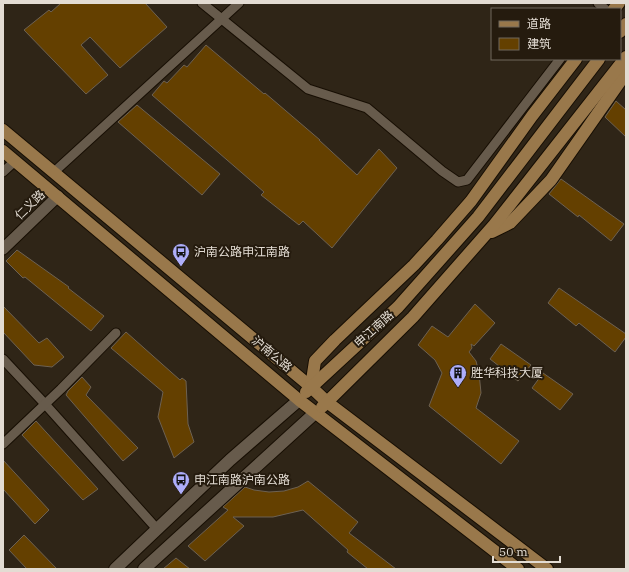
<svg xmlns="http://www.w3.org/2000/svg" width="629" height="572" viewBox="0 0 629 572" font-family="'IBM Plex Serif','Noto Sans SC',serif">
	<rect width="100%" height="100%" fill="#2f2517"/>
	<g fill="#644000" stroke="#6d6152">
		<polygon points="61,3 145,3 167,27 120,68 90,37 81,45 108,75 86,94 24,30 49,10 51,12"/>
		<polygon points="206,45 264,94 265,93 320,140 319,140 357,175 379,149 397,168 332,248 303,221 299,225 261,195 264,192 152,95 164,81 167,83 184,65 187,67"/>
		<polygon points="616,101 626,110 626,137 605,117"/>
		<polygon points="137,105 220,174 202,195 118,122"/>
		<polygon points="561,179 624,224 611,241 579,215 578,217 549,194"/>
		<polygon points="17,250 69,287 68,288 104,316 91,331 25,277 23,278 6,261"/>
		<polygon points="559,288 626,334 626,337 615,352 579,323 576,326 548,303"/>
		<polygon points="475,304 495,323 474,346 471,344 472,348 469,352 476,361 479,373 481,393 476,408 519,441 501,464 429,406 442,373 435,360 418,345 432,326 448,337"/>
		<polygon points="3,306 39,343 47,338 64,357 52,367 34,365 3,332"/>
		<polygon points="126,332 180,380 182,378 186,381 188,424 194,442 174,458 158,417 163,392 111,348"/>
		<polygon points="501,344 531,365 518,381 490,359"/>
		<polygon points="543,373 573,394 560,410 532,388"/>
		<polygon points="82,377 91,387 86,395 138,448 123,461 66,395 68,391"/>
		<polygon points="36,421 98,489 83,500 22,435"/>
		<polygon points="3,460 49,510 35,524 3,489"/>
		<polygon points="308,481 358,522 349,533 396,569 368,569 347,552 348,550 303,510 273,517 233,517 244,526 205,561 188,546 228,510 223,507 245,487 254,490 269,492 284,491 298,487"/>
		<polygon points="24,535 57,569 27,569 9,550"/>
		<polygon points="176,558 190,569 163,569"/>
	</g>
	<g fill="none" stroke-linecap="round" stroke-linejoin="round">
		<defs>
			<g id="minor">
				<polyline points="202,3 308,89 367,108 442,171 458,182 467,180 560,59"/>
				<polyline points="598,3 605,9"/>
				<polyline points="3,172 15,161"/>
				<polyline points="54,172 239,3"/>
				<polyline points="3,359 45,404 157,529"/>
				<polyline points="3,444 61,389 116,333"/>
			</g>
			<polyline id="tertiary" points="3,249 58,196"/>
			<g id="secondary">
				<polyline points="115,569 230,460 299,400"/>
				<polyline points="144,569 315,413"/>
			</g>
			<g id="primary">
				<polyline points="614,9 619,3"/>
				<polyline points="620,32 626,24"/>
				<polyline points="3,130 311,387 327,402 547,569"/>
				<polyline points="3,151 299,400 518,569"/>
				<polyline points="492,232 510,223 551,180 626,73"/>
				<polyline points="311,387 315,361 335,340 414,265 437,240 471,201 532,116 576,59"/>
				<polyline points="306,392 398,307 478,217 599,59"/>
				<polyline points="322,407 413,317 494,225 626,57"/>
			</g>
		</defs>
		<use href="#minor" stroke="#170e03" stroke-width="11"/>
		<use href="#tertiary" stroke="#170e03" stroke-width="13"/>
		<use href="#secondary" stroke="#170e03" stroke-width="14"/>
		<use href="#primary" stroke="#170e03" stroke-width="14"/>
		<use href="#minor" stroke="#675b4c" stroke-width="9"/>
		<use href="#tertiary" stroke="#675b4c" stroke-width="11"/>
		<use href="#secondary" stroke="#675b4c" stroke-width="12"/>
		<use href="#primary" stroke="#99784b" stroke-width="12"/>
	</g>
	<defs>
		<symbol id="bus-pin" viewBox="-11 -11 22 30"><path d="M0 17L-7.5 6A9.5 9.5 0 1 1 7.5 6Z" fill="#aeaefa" stroke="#251b0e"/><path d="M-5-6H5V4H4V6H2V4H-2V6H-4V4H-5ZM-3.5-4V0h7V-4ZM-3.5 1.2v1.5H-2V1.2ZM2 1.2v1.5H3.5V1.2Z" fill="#111"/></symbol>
		<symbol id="building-pin" viewBox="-11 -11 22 30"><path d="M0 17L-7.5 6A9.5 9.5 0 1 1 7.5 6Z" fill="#aeaefa" stroke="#251b0e"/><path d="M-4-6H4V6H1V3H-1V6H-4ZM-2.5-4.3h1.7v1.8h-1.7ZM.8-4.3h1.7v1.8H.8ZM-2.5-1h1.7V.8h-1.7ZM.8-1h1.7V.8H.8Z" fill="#111"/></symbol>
	</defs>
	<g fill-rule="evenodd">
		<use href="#bus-pin" x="171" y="242" width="20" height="27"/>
		<use href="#building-pin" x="448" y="363" width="20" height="27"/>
		<use href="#bus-pin" x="171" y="470" width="20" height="27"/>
	</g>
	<g text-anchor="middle" stroke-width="4" stroke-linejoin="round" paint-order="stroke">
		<g font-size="12" fill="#e3dcd3" stroke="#251b0e">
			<text transform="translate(30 205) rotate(-44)" y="4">仁义路</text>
			<text transform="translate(374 329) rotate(-42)" y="4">申江南路</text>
			<text transform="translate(272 354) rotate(40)" y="4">沪南公路</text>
		</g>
		<g font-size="12" fill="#e3dcd3" stroke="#251b0e" text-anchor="start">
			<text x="194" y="256">沪南公路申江南路</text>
			<text x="471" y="377">胜华科技大厦</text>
			<text x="194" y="484">申江南路沪南公路</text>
		</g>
	</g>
	<rect width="629" height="572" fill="none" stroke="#e3dcd3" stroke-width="8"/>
	<rect x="491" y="8" width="130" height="52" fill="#251b0e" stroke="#71685d"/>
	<rect x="499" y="21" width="20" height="6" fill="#99784b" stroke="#71685d"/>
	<text x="527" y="28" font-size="12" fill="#e3dcd3">道路</text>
	<rect x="499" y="38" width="20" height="12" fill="#644000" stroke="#71685d"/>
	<text x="527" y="48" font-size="12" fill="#e3dcd3">建筑</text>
	<path d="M493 556v6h67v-6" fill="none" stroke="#e3dcd3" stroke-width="2"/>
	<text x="499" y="556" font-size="12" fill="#e3dcd3" stroke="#251b0e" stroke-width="3" paint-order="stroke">50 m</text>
</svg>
